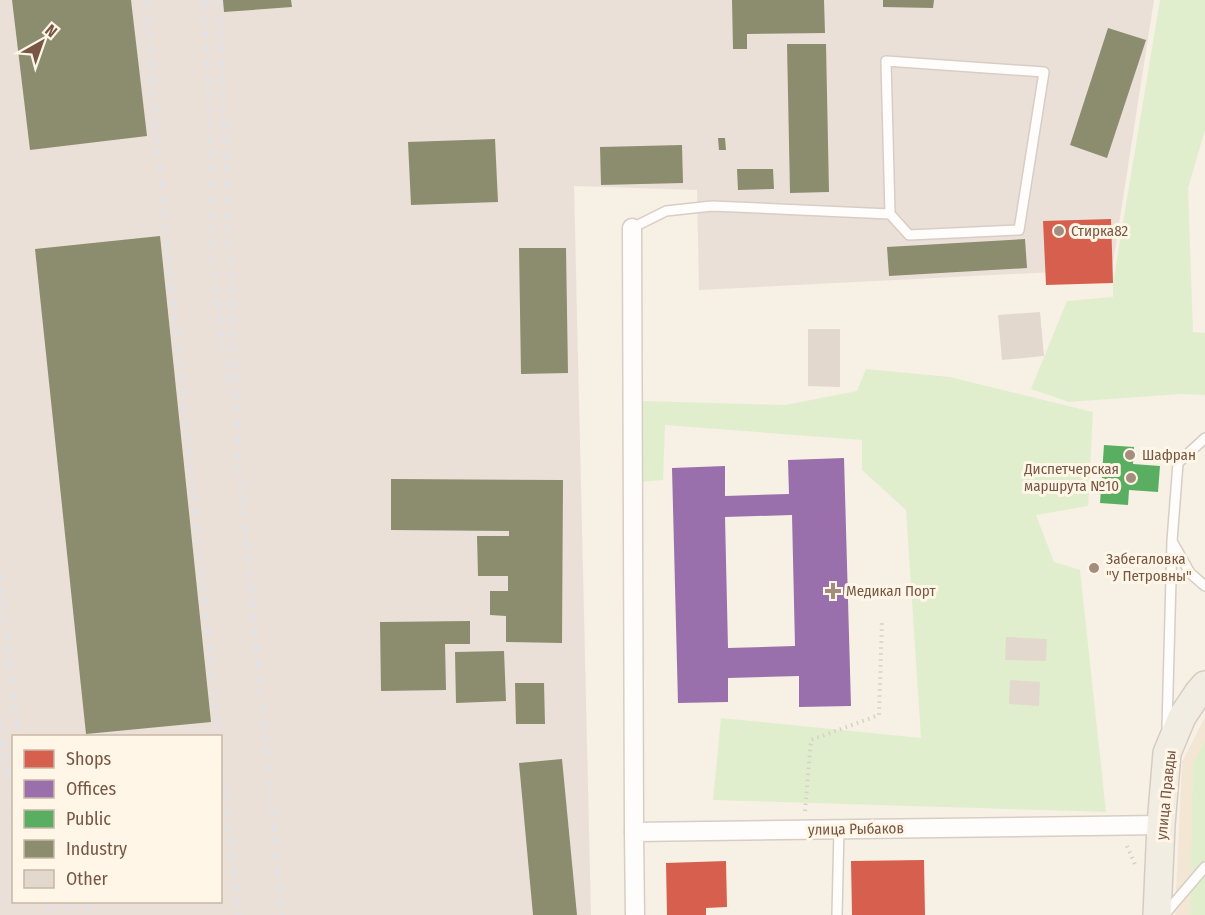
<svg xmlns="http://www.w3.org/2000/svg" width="1205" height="915" viewBox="0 0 1205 915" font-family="'Fira Sans Condensed',sans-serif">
	<rect width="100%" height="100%" fill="#f7f0e5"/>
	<polygon fill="#f4e6d4" points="1205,717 1205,915 1175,915 1182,762"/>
	<path fill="#eae0d7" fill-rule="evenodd" d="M0 0H1154L1112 269 699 290 697 190 574 186 591 915H0ZM14 736H220V902H14Z"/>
	<g fill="#e1eece">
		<polygon points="1160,0 1205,0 1205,130 1188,188 1193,332 1205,333 1205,395 1181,394 1069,402 1031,389 1067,301 1113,297 1113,283"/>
		<polygon points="866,369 950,377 1093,412 1088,506 1036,515 1054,562 1080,570 1106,812 713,800 721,718 921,738 906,510 862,470 862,440 665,425 663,480 641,482 641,401 785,405 857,391"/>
		<polygon points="1205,741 1205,915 1190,915 1193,764"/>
	</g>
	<g fill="#d6604d">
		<polygon points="1111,219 1113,283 1046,285 1043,221"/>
		<polygon points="924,860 925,915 852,915 851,861"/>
		<polygon points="726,861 727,907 706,908 706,915 667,915 666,863"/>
	</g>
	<path fill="#9970ab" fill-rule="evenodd" d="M844 458 851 706 799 707V676L728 678V702L678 703 672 468 725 466V496L789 494 788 460ZM792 515 795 646 728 648 725 517Z"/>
	<polygon fill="#5aae61" points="1104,445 1134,447 1133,464 1160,466 1158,492 1129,490 1128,505 1100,503"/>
	<g fill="#8c8c6e">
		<polygon points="12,0 131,0 147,136 30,150"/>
		<polygon points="223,0 291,0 292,7 224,12"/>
		<polygon points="732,0 824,0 825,33 747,34 747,49 733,49"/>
		<polygon points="883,0 934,0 933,8 883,7"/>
		<polygon points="1108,28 1146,40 1107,158 1070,145"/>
		<polygon points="787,44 826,44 829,192 790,193"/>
		<polygon points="718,138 725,138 726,150 719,150"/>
		<polygon points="495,139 498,202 411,205 408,142"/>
		<polygon points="682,145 683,183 601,185 600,147"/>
		<polygon points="737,169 773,169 774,189 738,190"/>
		<polygon points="160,236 211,722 86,734 35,249"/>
		<polygon points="1025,239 1027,268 889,276 887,247"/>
		<polygon points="519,248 566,248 568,373 521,374"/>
		<polygon points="391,479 563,480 562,643 506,642 506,616 490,615 490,591 508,591 508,576 478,576 477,536 509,536 509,531 391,530"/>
		<polygon points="470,621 470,644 445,644 446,690 381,691 380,622"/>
		<polygon points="504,651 506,701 456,703 455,652"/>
		<polygon points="515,683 544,683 545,724 516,724"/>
		<polygon points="562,759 577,915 533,915 519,763"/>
	</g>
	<g fill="#e3d8cd">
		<polygon points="1040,312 1044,356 1002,360 998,315"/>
		<polygon points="808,329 840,329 840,387 808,386"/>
		<polygon points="1006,637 1047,639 1046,661 1005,660"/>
		<polygon points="1010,680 1040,682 1039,706 1009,704"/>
	</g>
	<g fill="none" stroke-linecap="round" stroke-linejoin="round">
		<defs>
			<g id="service">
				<polyline points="632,228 666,211 712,206 890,214 909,235 1019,230 1044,72 886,61 890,214"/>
				<polyline points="1173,543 1190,573 1205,586"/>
				<polyline points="1167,727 1172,541 1178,463 1205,438"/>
				<polyline points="837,915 839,829"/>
				<polyline points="1164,915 1205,867"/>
			</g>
			<g id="minor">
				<polyline points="632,228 634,832"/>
				<polyline points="635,915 634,832 1161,825"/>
			</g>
			<polyline id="primary" points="1157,915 1161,825 1167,753 1182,717 1198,693 1205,685"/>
		</defs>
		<use href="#service" stroke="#d8cdc4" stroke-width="12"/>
		<use href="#minor" stroke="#d8cdc4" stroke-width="21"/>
		<use href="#primary" stroke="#d6cbc2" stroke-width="30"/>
		<g stroke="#d8cfc7" stroke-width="4" stroke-dasharray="1.5 4.5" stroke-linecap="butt">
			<polyline points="805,811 811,740 879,715 882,621"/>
			<polyline points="1127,846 1135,864"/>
		</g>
		<use href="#service" stroke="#fefdfb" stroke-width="9"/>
		<use href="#minor" stroke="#fefdfb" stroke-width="18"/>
		<use href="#primary" stroke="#f2ede3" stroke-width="27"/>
		<g stroke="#e4e1e3" stroke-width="4.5" stroke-dasharray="9 6" stroke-linecap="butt">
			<polyline points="146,0 162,193 219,736"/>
			<polyline points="204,0 209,93 214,276 228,383"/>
			<polyline points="219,0 239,466 282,915"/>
			<polyline points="0,571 13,695 20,736"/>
			<polyline points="0,723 7,769 14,791"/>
			<polyline points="220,748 239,915"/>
			<polyline points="47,902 50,915"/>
			<polyline points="66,902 74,915"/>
			<polyline points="85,902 93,915"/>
		</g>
	</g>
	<g fill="#a48d7c" stroke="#fff6e7" stroke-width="2">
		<circle cx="1059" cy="231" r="6"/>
		<circle cx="1130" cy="455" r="6"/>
		<circle cx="1131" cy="478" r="6"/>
		<circle cx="1094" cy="568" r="6"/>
		<path d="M830 582h6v6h6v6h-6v6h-6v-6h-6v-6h6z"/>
	</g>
	<g text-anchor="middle" stroke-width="6" stroke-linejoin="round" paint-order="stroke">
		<g font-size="15" fill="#775744" stroke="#fff6e7" text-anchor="start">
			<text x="1071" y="236">Стирка82</text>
			<text x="1142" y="460">Шафран</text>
			<text x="1119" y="474" text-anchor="end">Диспетчерская<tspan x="1119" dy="17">маршрута №10</tspan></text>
			<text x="1106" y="564">Забегаловка<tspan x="1106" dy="17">"У Петровны"</tspan></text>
			<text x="846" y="596">Медикал Порт</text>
		</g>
		<g font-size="15" fill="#775744" stroke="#fff6e7">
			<text transform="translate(1166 795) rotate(-84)" y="5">улица Правды</text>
			<text transform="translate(856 829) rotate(-1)" y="5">улица Рыбаков</text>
		</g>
	</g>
	<rect x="12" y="735" width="210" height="168" fill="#fff6e7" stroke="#c9b6a6" stroke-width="1.5"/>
	<rect x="24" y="750" width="30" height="18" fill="#d6604d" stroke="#c9b6a6" stroke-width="1.5"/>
	<text x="66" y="765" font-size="18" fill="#775744">Shops</text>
	<rect x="24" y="780" width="30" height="18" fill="#9970ab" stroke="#c9b6a6" stroke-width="1.5"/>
	<text x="66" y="795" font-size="18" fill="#775744">Offices</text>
	<rect x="24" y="810" width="30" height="18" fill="#5aae61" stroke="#c9b6a6" stroke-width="1.5"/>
	<text x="66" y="825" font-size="18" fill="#775744">Public</text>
	<rect x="24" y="840" width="30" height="18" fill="#8c8c6e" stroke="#c9b6a6" stroke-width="1.5"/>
	<text x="66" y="855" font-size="18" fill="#775744">Industry</text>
	<rect x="24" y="870" width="30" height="18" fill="#e3d8cd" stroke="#c9b6a6" stroke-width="1.5"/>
	<text x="66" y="885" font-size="18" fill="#775744">Other</text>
	<g transform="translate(42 42) rotate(40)" stroke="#fff6e7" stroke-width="4.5" paint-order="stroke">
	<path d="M0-4.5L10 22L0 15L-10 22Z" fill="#775744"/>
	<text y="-9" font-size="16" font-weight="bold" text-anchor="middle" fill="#775744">N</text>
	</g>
</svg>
